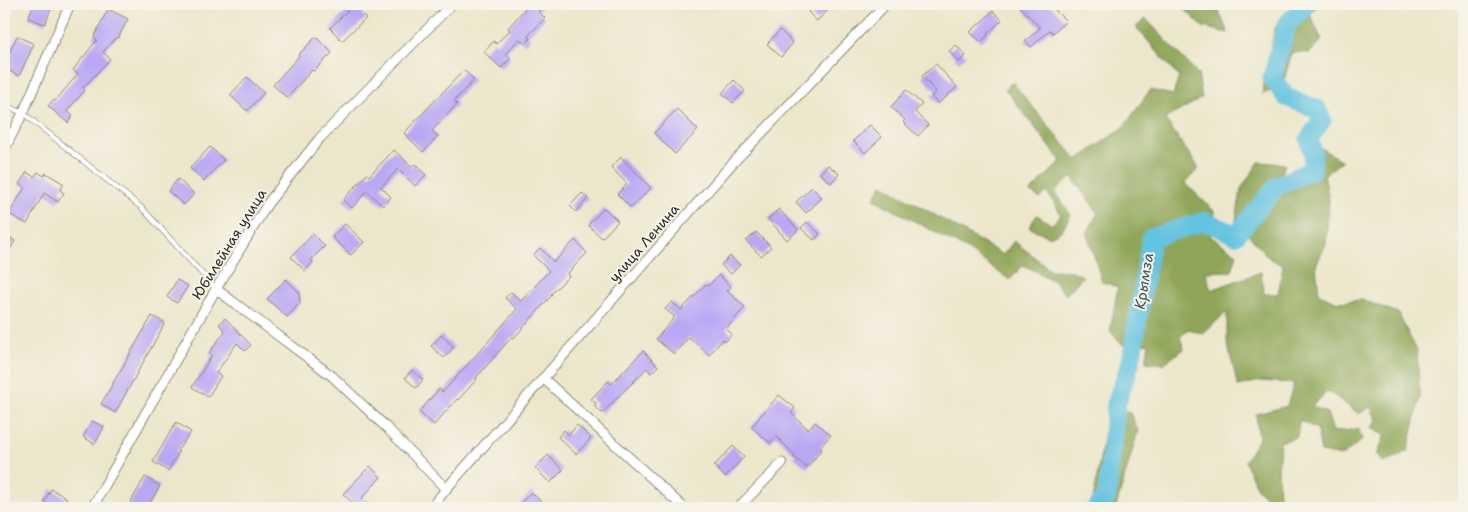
<svg xmlns="http://www.w3.org/2000/svg" width="1468" height="512" viewBox="0 0 1468 512" font-family="'Shantell Sans',sans-serif">
	<rect width="100%" height="100%" fill="#f7f3e8"/>
	<filter id="ink" filterUnits="userSpaceOnUse"><feTurbulence type="fractalNoise" baseFrequency=".02" numOctaves="2"/><feDisplacementMap in="SourceGraphic" scale="10" xChannelSelector="R" yChannelSelector="G"/><feConvolveMatrix kernelMatrix="1 2 1 2 8 2 1 2 1" color-interpolation-filters="sRGB"/></filter>
	<filter id="wash" filterUnits="userSpaceOnUse"><feTurbulence type="fractalNoise" baseFrequency=".0096" numOctaves="4" result="noise"/><feDisplacementMap in="SourceGraphic" scale="20" xChannelSelector="R" yChannelSelector="G"/><feGaussianBlur stdDeviation="1.12" result="paint"/><feColorMatrix in="noise" values="0 0 0 0 0 0 0 0 0 0 0 0 0 0 0 0 0 1.4 0 .05"/><feComposite in="paint" operator="in"/></filter>
	<g filter="url(#wash)">
		<rect width="100%" height="100%" fill="#ece6ca"/>
		<g fill="#8fa658" stroke="#5d6842">
			<polygon points="1179,4 1216,4 1228,33 1203,27"/>
			<polygon points="1295,4 1319,4 1310,15 1322,40 1310,53 1292,52 1282,87 1262,94 1275,28"/>
			<polygon points="1146,19 1198,74 1202,98 1165,119 1199,168 1185,183 1215,212 1210,236 1237,254 1232,271 1206,272 1211,290 1261,272 1264,294 1278,294 1283,265 1270,259 1236,221 1241,189 1259,162 1285,164 1273,200 1307,180 1316,145 1342,161 1324,175 1329,200 1326,244 1316,265 1319,294 1338,302 1362,300 1398,313 1417,351 1420,399 1408,451 1384,463 1377,455 1385,435 1371,428 1377,420 1370,407 1359,414 1328,391 1312,406 1327,413 1333,432 1359,429 1362,440 1342,456 1321,452 1317,429 1299,420 1297,437 1280,442 1278,474 1279,497 1268,500 1257,489 1245,461 1259,439 1256,414 1287,406 1294,383 1260,381 1238,386 1227,342 1227,312 1202,334 1189,329 1180,337 1184,349 1163,364 1146,362 1149,343 1124,346 1110,331 1118,287 1102,282 1087,233 1098,213 1072,177 1055,191 1071,215 1061,231 1050,237 1029,227 1037,215 1052,225 1061,214 1047,192 1040,198 1030,192 1061,161 1005,89 1012,82 1077,160 1124,127 1150,90 1173,95 1179,77 1136,27"/>
			<polygon points="882,184 1003,255 1014,241 1051,270 1072,271 1083,276 1066,295 1054,281 1023,265 1010,280 969,251 874,199"/>
			<polygon points="1108,409 1130,413 1138,431 1116,507 1087,508 1093,501"/>
		</g>
		<g fill="none" stroke-linecap="round" stroke-linejoin="round">
			<polyline stroke="#63c3e1" stroke-width="19" points="1097,508 1107,496 1116,404 1131,361 1151,238 1204,221 1236,235 1277,186 1312,170 1313,154 1309,139 1322,120 1317,109 1286,97 1272,78 1287,24 1307,4"/>
		</g>
		<g id="blocks">
			<g fill="#b9a7f4">
				<polygon points="34,4 53,4 45,24 28,18"/>
				<polygon points="529,4 538,4 542,8 538,11 545,18 528,36 530,39 525,44 519,39 506,53 511,58 501,68 484,52 494,41 496,44 510,30 508,28"/>
				<polygon points="816,4 822,4 828,10 817,21 808,12"/>
				<polygon points="1018,4 1049,4 1066,21 1053,33 1050,30 1031,47 1025,41 1040,28"/>
				<polygon points="353,5 366,18 342,41 330,28"/>
				<polygon points="108,9 128,19 118,38 117,37 103,52 110,59 83,88 85,90 67,111 73,116 68,123 48,106 53,100 55,101 78,74 73,70 97,40 94,37"/>
				<polygon points="993,11 1002,20 987,34 988,35 981,42 970,32"/>
				<polygon points="780,30 793,43 781,57 767,44"/>
				<polygon points="17,36 34,44 19,76 4,68 4,64"/>
				<polygon points="316,37 332,53 314,71 312,70 287,98 273,85 299,56 298,55"/>
				<polygon points="956,45 966,56 959,62 949,51"/>
				<polygon points="936,64 957,87 938,104 931,96 936,92 922,76"/>
				<polygon points="464,70 474,80 454,101 457,104 432,131 438,136 423,152 404,133"/>
				<polygon points="247,77 264,93 247,111 230,95"/>
				<polygon points="734,80 745,91 733,103 722,93"/>
				<polygon points="906,90 922,104 915,112 928,125 918,136 903,122 905,120 891,107"/>
				<polygon points="677,109 698,130 675,154 654,133"/>
				<polygon points="870,125 882,137 865,153 853,141"/>
				<polygon points="210,147 224,160 204,181 190,168"/>
				<polygon points="394,150 412,167 415,164 426,175 415,186 398,169 381,187 391,197 383,206 367,191 352,208 343,200 367,174 369,176"/>
				<polygon points="621,157 651,188 631,208 617,194 627,184 611,167"/>
				<polygon points="828,165 839,174 831,183 820,173"/>
				<polygon points="27,172 34,177 38,172 44,176 46,173 64,184 60,190 64,193 58,202 44,193 27,224 9,214 25,187 19,184"/>
				<polygon points="178,179 194,194 184,205 168,191"/>
				<polygon points="812,187 822,198 806,213 796,202"/>
				<polygon points="582,193 588,198 576,212 570,206"/>
				<polygon points="604,208 618,221 602,238 588,225"/>
				<polygon points="779,209 798,230 787,240 768,219"/>
				<polygon points="807,222 820,234 814,240 801,228"/>
				<polygon points="345,224 364,242 351,255 332,237"/>
				<polygon points="756,232 771,247 761,256 746,241"/>
				<polygon points="4,234 15,241 4,259"/>
				<polygon points="313,234 325,246 311,260 313,262 305,271 291,257"/>
				<polygon points="575,240 587,253 567,274 569,276 551,294 552,295 514,338 512,337 503,347 476,378 477,379 458,400 457,399 434,425 419,412 439,389 443,392 517,309 505,298 511,292 521,301 549,271 533,255 540,248 554,262"/>
				<polygon points="730,256 740,265 731,274 721,265"/>
				<polygon points="719,275 731,287 727,291 745,307 726,329 732,334 725,342 723,339 709,355 689,337 674,354 656,339 675,317 665,309 672,302 681,310 706,284 708,286"/>
				<polygon points="286,279 299,292 300,303 287,317 267,299"/>
				<polygon points="177,280 188,286 177,303 167,297"/>
				<polygon points="152,316 165,323 115,413 101,404"/>
				<polygon points="225,318 251,345 245,351 237,343 216,373 221,376 208,397 192,387 212,355 209,353 225,331 219,324"/>
				<polygon points="441,335 454,347 444,358 431,346"/>
				<polygon points="643,351 658,366 651,373 647,368 602,413 594,406 596,403 591,399 608,381 611,384"/>
				<polygon points="412,370 423,380 416,388 405,378"/>
				<polygon points="779,395 795,408 791,413 808,429 815,422 831,435 820,447 822,449 807,468 794,457 795,455 776,436 770,443 751,427"/>
				<polygon points="92,421 104,427 95,444 83,437"/>
				<polygon points="176,422 191,432 177,451 179,452 168,471 153,462"/>
				<polygon points="577,425 591,438 576,454 558,437 564,430 569,435"/>
				<polygon points="733,446 744,457 725,477 714,466"/>
				<polygon points="548,455 563,470 550,483 535,468"/>
				<polygon points="370,466 381,477 362,498 373,508 358,508 343,494"/>
				<polygon points="145,477 160,486 147,508 134,508 129,505"/>
				<polygon points="51,489 67,498 61,508 55,508 44,502"/>
				<polygon points="531,492 548,508 516,508"/>
			</g>
		</g>
	</g>
	<g filter="url(#ink)">
		<use href="#blocks" fill-opacity="0" stroke="#8c887a" stroke-width="1"/>
		<g fill="none" stroke-linecap="round" stroke-linejoin="round">
			<defs>
				<polyline id="lane" points="4,105 23,113 142,208 216,289"/>
				<g id="street">
					<polyline points="4,150 23,113 70,4"/>
					<polyline points="216,289 332,376 389,430 446,489"/>
					<polyline points="543,378 684,508"/>
					<polyline points="92,508 216,289 268,203 320,138 452,4"/>
					<polyline points="431,508 446,489 730,166 886,4"/>
					<polyline points="738,508 782,463"/>
				</g>
			</defs>
			<use href="#lane" stroke="#8c887a" stroke-width="6"/>
			<use href="#street" stroke="#8c887a" stroke-width="11"/>
			<use href="#lane" stroke="#fff" stroke-width="4.5"/>
			<use href="#street" stroke="#fff" stroke-width="9"/>
		</g>
	</g>
	<g text-anchor="middle" stroke-width="4" stroke-linejoin="round" paint-order="stroke">
		<g font-size="14" fill="#2b2b2b" stroke="#f7f3e8">
			<text transform="translate(644 243) rotate(-49)" y="5">улица Ленина</text>
			<text transform="translate(229 244) rotate(-58)" y="5">Юбилейная улица</text>
		</g>
		<g font-size="15" font-style="italic" fill="#3c5962" stroke="#f7f3e8">
			<text transform="translate(1144 281) rotate(-81)" y="5">Крымза</text>
		</g>
	</g>
	<rect width="1468" height="512" fill="none" stroke="#f7f3e8" stroke-width="20"/>
</svg>
